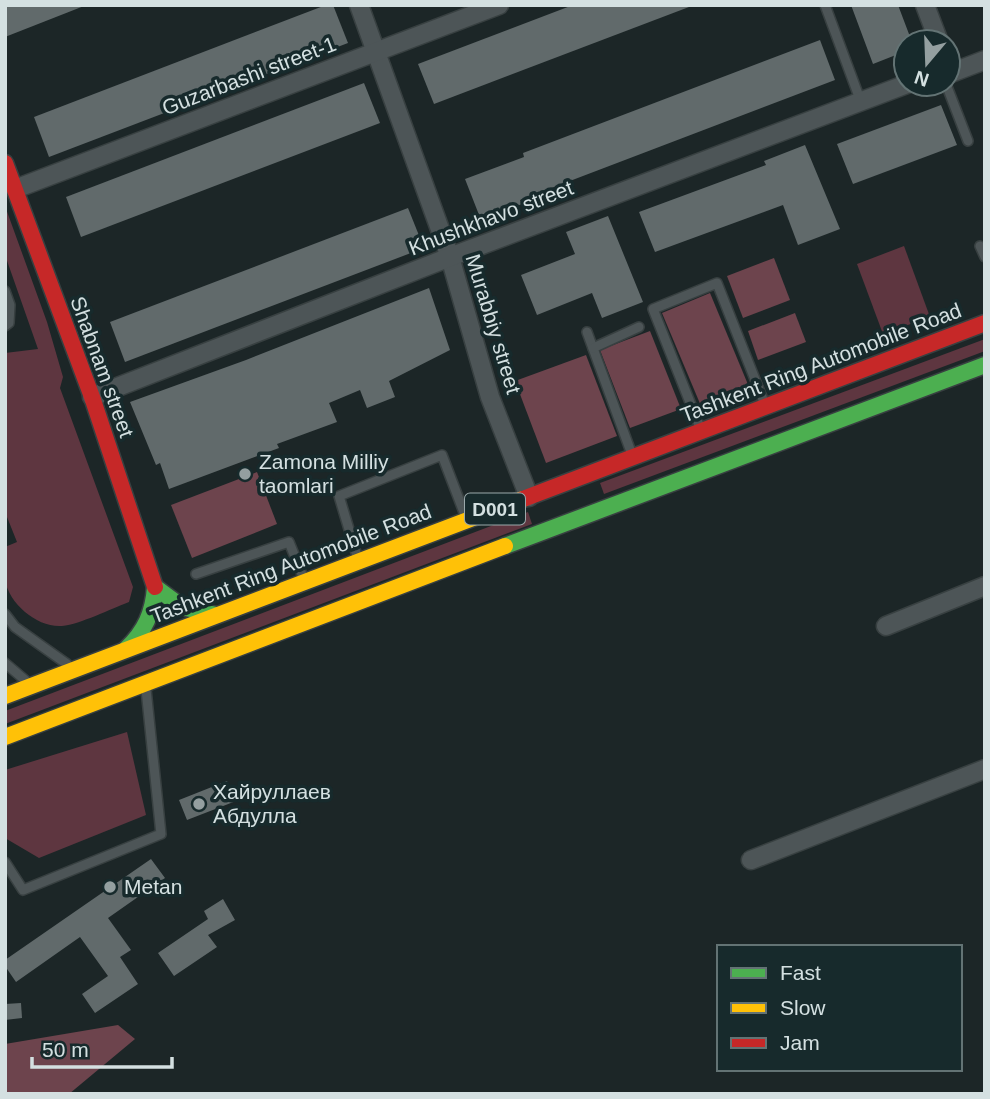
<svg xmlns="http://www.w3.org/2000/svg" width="990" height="1099" viewBox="0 0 990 1099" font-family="Helvetica,sans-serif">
	<rect width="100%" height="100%" fill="#1c2627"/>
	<g fill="#5e3640">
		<path d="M5 206 47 322 63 377 60 388 133 587 129 602C110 609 81 624 62 626 38 628 9 604 5 580 3 570 5 558 5 547L17 542 5 512V353L38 349 5 255Z"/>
		<polygon points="904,246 930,317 883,334 857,264"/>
		<polygon points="985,339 985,351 604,494 600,483"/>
		<polygon points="528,512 532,524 5,724 5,711"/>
		<polygon points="127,732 146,815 39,858 5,838 5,770"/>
	</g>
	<g fill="#6d444d">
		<polygon points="774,258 790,300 743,318 727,276"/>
		<polygon points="710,293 749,387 701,406 662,313"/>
		<polygon points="795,313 806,342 758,360 748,331"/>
		<polygon points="650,331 681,409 630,428 600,350"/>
		<polygon points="586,355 617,436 546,463 515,381"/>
		<polygon points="257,472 277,524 192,558 171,505"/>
		<polygon points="118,1025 135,1039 69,1094 5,1094 5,1044"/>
	</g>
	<g fill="#616a6b">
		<polygon points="5,5 84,5 84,6 5,37"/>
		<polygon points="326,5 333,5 348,43 49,157 34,117"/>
		<polygon points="573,5 689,7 434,104 418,64"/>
		<polygon points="851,5 898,5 912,42 906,42 906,51 873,64"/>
		<polygon points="820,40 835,80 520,200 522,204 481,220 465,179 524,157 523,153"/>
		<polygon points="364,83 380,123 81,237 66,197"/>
		<polygon points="941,105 957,145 853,184 837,144"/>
		<polygon points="805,145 840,229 798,245 783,205 655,252 639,212 766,165 764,161"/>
		<polygon points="408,208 424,248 125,362 110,322"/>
		<polygon points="608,216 643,302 602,318 592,293 537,315 521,275 575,254 566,232"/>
		<polygon points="429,288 450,350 389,381 395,397 367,408 360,390 329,403 337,422 277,444 279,448 169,489 160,463 156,465 130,402 246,360"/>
		<polygon points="227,781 236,801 187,820 179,800"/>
		<polygon points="151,859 165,878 108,918 131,950 120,957 138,984 95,1013 82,994 108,976 80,937 16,982 5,966 5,960"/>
		<polygon points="223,899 235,920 208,935 217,947 174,976 158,953 208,919 204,911"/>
		<polygon points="21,1003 22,1018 5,1020 5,1004"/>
	</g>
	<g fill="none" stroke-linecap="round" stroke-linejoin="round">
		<defs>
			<g id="lane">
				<polyline points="825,5 861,102"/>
				<polyline points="946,84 968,141"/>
				<polyline points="980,246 985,257"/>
				<polyline points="5,291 10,305 9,323 5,326"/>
				<polyline points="587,332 631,452"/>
				<polyline points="593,348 639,327"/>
				<polyline points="699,425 653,309 717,283 764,402"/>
				<polyline points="357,556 339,496 442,455 465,515"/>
				<polyline points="196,574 289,542 303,577"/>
				<polyline points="5,614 15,627 67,664"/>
				<polyline points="5,663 25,680"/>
				<polyline points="5,862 23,890 161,834 146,689"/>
			</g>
			<g id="street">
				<polyline points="359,5 450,257 490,397 529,497"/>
				<polyline points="925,5 939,42"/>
				<polyline points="951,73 985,60"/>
				<polyline points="15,189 499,5"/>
				<polyline points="92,397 450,257 907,84"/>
				<polyline points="886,626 985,586"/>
				<polyline points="751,860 985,769"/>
			</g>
			<g id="fast">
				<polyline points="505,546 985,365"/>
				<path d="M126 649C145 631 153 613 155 587L182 607 216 615"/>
			</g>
			<g id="slow">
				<polyline points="5,696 523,499"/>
				<polyline points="5,737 505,546"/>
			</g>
			<g id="jam">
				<polyline points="5,163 92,397 155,587"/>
				<polyline points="523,499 985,323"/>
			</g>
		</defs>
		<use href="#lane" stroke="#384041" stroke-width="12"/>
		<use href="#street" stroke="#384041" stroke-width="21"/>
		<use href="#fast" stroke="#384041" stroke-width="19"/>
		<use href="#slow" stroke="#384041" stroke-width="19"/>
		<use href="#jam" stroke="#384041" stroke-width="19"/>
		<use href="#lane" stroke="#4d5557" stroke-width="9"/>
		<use href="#street" stroke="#4d5557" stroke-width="18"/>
		<use href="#fast" stroke="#4caf50" stroke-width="16"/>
		<use href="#slow" stroke="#ffc107" stroke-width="16"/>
		<use href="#jam" stroke="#c62828" stroke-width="16"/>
	</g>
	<g fill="#949fa0" stroke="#172a2c" stroke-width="2.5">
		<circle cx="245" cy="474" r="7"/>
		<circle cx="199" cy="804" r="7"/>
		<circle cx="110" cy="887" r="7"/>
	</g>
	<g text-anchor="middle" stroke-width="7" stroke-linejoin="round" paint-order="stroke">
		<rect fill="#172a2c" stroke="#9ba9ab" stroke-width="2" x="465" y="493.5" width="60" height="31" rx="5"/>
		<g font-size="19" font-weight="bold" fill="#d4e0e1">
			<text x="495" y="516">D001</text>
		</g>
		<g font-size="21" fill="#d4e0e1" stroke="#172a2c">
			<text transform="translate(249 76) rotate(-21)" y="7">Guzarbashi street-1</text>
			<text transform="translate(491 218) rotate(-21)" y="7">Khushkhavo street</text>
			<text transform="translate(493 324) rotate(73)" y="7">Murabbiy street</text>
			<text transform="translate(821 363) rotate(-21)" y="7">Tashkent Ring Automobile Road</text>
			<text transform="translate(102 367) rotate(70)" y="7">Shabnam street</text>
			<text transform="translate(291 564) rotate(-21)" y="7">Tashkent Ring Automobile Road</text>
		</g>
		<g font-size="21" fill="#d4e0e1" stroke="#172a2c" text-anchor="start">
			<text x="259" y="469">Zamona Milliy<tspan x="259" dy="24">taomlari</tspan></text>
			<text x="213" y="799">Хайруллаев<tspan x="213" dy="24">Абдулла</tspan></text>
			<text x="124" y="894">Metan</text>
		</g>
	</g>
	<rect width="990" height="1099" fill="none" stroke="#d4e0e1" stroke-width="14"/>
	<rect x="717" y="945" width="245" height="126" fill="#172a2c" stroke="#637374" stroke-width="2"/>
	<rect x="731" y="968" width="35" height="10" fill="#4caf50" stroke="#637374" stroke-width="2"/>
	<text x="780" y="980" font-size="21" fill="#d4e0e1">Fast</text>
	<rect x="731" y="1003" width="35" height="10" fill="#ffc107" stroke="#637374" stroke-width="2"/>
	<text x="780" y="1015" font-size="21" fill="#d4e0e1">Slow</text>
	<rect x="731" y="1038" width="35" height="10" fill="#c62828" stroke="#637374" stroke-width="2"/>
	<text x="780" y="1050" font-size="21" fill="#d4e0e1">Jam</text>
	<g transform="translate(927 63) rotate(199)"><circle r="33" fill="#172a2c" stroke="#637374" stroke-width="2"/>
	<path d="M0-5L12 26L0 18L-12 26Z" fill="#949fa0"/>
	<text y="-10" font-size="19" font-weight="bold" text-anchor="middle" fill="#d4e0e1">N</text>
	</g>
	<path d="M32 1057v10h140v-10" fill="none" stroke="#d4e0e1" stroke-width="3.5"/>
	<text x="42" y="1057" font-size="21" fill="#d4e0e1" stroke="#172a2c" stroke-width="5" paint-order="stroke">50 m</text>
</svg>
